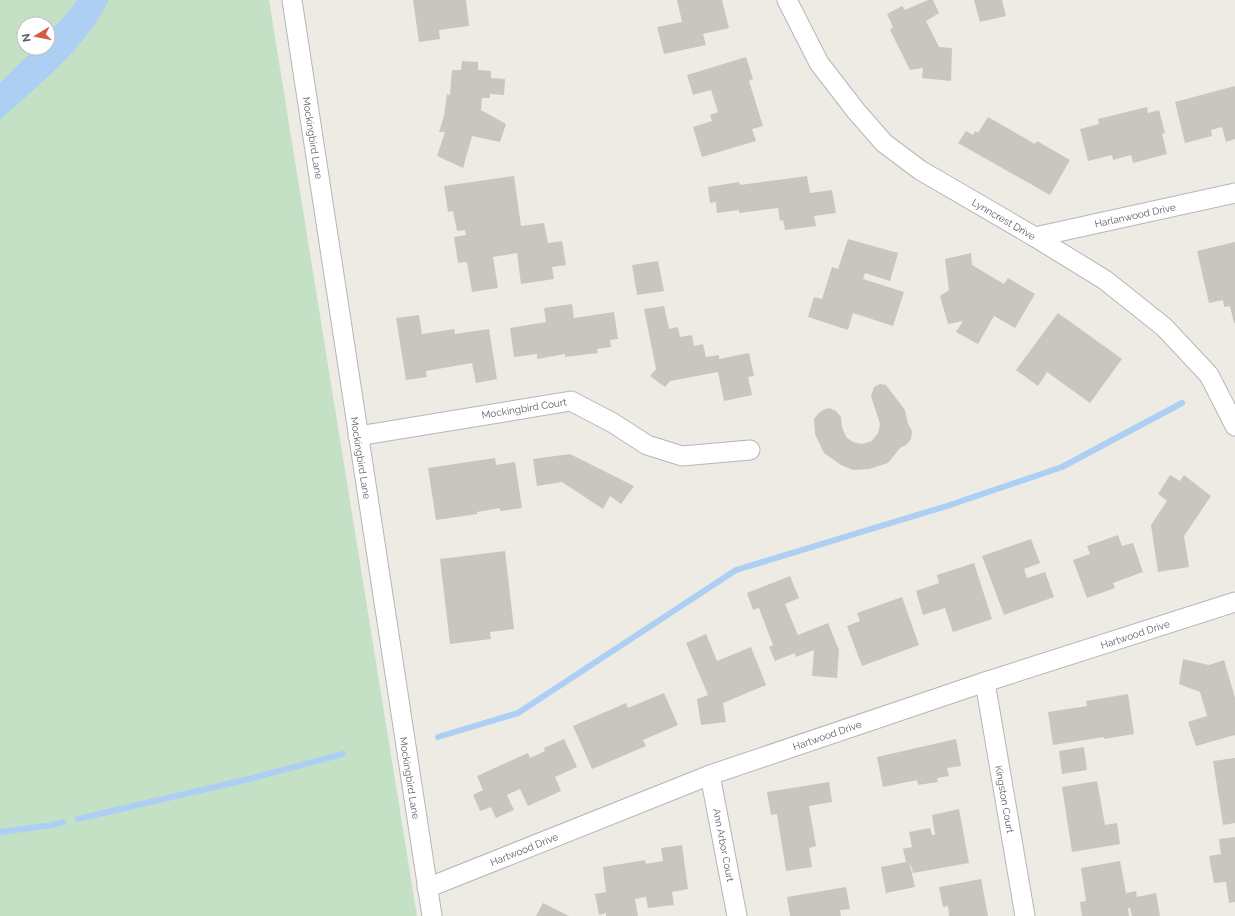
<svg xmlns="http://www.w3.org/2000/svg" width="1235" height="916" viewBox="0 0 1235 916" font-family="Raleway,sans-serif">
	<rect width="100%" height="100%" fill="#edebe4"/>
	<path fill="#c4e1c6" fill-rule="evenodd" d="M0 0H269L417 916H0ZM24 24H48V48H24Z"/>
	<path fill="#adcff4" d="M77 0H109C85 49 39 84 0 120V83L35 48H48V34L71 9Z"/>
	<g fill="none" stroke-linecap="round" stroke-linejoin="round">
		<g stroke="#adcff4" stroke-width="6">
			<polyline points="438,737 518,713 736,570 947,506 1062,467 1182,403"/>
			<polyline points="78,819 249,779 343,754"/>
			<polyline points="0,832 52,825 63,822"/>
		</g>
	</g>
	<g fill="#c8c6c1">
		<polygon points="413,0 466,0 469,26 439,30 440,39 419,42"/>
		<polygon points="677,0 722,0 729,28 703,34 706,45 664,54 657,27 682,22"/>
		<polygon points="928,0 933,0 939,13 926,21 939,47 952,48 951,81 922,78 923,68 910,70 890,30 893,27 887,14 902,6 905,10"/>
		<polygon points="974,0 1002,0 1006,16 980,22"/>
		<polygon points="746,57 753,79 749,81 763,126 752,129 756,141 702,157 693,127 712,121 710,115 718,112 711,90 693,95 687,75"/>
		<polygon points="462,61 478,62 478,70 491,71 491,78 505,79 504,95 490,94 490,98 482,98 481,110 506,124 500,142 472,136 463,168 437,156 445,132 439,132 444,116 447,94 450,95 452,70 461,70"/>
		<polygon points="1235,86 1235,139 1226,142 1222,127 1211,130 1212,136 1185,143 1175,102"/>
		<polygon points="1147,107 1148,113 1159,110 1165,133 1162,134 1167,154 1133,163 1131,155 1113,160 1112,155 1088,161 1080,129 1099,124 1098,119"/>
		<polygon points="988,117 1035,144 1037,141 1070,160 1050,195 958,143 966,131 973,135 975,131 978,133"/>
		<polygon points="514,176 521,226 544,223 548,243 562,241 566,265 552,267 554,279 521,284 517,253 493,257 498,288 472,292 467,262 458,263 454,237 466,235 465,230 457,231 453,211 448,212 444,186"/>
		<polygon points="807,176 810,193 832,190 836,213 814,216 816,226 785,230 783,220 780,221 778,208 739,213 739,210 717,213 716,202 710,203 708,187 739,182 740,185"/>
		<polygon points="848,239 898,253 890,281 865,273 863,279 904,292 893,326 853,313 848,330 808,317 814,297 822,299 832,267 838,269"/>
		<polygon points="1235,242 1235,323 1234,323 1230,306 1224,307 1223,300 1209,303 1197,251"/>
		<polygon points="971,253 972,265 1004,284 1008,278 1035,294 1015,328 994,316 978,344 956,332 963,321 948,324 940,296 949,290 945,259"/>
		<polygon points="658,261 664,291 637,295 632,265"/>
		<polygon points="572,304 574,318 614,312 618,339 610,340 611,347 597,349 598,353 565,357 565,354 537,359 537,354 514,357 510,328 546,322 544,308"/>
		<polygon points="664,306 669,329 678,327 680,337 692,335 694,346 703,344 706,357 719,355 719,359 749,353 754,376 748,377 752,395 724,401 718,372 670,381 665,387 650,376 656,369 644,309"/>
		<polygon points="1058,313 1122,359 1090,403 1047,372 1038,386 1016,370"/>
		<polygon points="419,315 422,334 454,329 455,334 489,329 497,379 476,383 472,363 426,371 427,377 406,380 396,318"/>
		<polygon points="880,384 886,385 905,410 908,424 912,431 911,439 906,445 900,448 888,463 869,469 853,470 841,465 824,453 815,434 814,419 818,414 823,410 829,408 836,411 841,417 842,427 846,437 853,442 862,444 872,441 878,433 880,424 871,396 874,387"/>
		<polygon points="570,454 634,486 621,504 610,496 603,509 562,482 537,486 533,459"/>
		<polygon points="495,458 496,465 515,462 522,508 500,511 500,508 477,512 477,514 436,520 428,468"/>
		<polygon points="1170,475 1180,481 1184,475 1211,496 1184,536 1189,567 1158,572 1151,525 1167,501 1158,494"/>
		<polygon points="1118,535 1122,546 1133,543 1143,572 1113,583 1115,588 1087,598 1073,560 1090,554 1087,546"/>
		<polygon points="1031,539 1040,563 1024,569 1027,578 1045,572 1054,597 1004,615 982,556"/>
		<polygon points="505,551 514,629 490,632 491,639 450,644 440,559"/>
		<polygon points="974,563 992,619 953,632 945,608 923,615 916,591 939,583 937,575"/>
		<polygon points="790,576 799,598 785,604 798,635 828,623 839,650 837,678 812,676 814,650 796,657 795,653 775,661 769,647 773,645 759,608 753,610 747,593"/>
		<polygon points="902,597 919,645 862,666 847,626 860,621 857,613"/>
		<polygon points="706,634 717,661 751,647 766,685 723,703 726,722 701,725 697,699 708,695 686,643"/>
		<polygon points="1183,659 1209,665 1224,660 1235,698 1235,735 1196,746 1188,722 1207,716 1200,692 1179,684"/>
		<polygon points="664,693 678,725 643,740 646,746 592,769 573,726 626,703 628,708"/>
		<polygon points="1128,694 1134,734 1104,739 1104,737 1053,745 1048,712 1087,706 1086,701"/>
		<polygon points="564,739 577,767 555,777 561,791 528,806 520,789 507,795 514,810 496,818 491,807 480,811 473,795 483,790 477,776 528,753 530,758 545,751 544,748"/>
		<polygon points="956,739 961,766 947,768 949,776 937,778 938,782 918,785 917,780 883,787 877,757"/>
		<polygon points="1084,747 1087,770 1062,774 1059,751"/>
		<polygon points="1235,758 1235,823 1223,825 1213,761"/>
		<polygon points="1097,781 1105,825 1117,823 1120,844 1072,852 1062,787"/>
		<polygon points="829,782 832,802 809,806 816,846 809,848 812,867 786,871 777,814 771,815 767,792"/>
		<polygon points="959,809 969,863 913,873 911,865 910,865 915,887 886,893 881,867 906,862 903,849 912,847 909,832 930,828 932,835 935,835 932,815"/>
		<polygon points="1235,837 1235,902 1229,903 1226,882 1214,883 1209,856 1221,854 1219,839"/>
		<polygon points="682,845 688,889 672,892 674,905 648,908 646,897 635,899 638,916 606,916 606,913 599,915 595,894 606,892 603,867 645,860 646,864 663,861 661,848"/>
		<polygon points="1120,861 1126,893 1136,891 1137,897 1156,893 1160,916 1132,916 1130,908 1128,908 1129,916 1082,916 1080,902 1086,901 1081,868"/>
		<polygon points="981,879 988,916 949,916 948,906 943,907 939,887"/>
		<polygon points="846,887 850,909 840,910 841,916 790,916 787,897"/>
		<polygon points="543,903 569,916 536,916"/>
	</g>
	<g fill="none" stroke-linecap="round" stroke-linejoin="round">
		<defs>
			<g id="street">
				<polyline points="292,0 432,916"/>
				<polyline points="787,0 819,63 856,111 884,143 920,170 1035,237 1105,280 1164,327 1209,375 1235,426"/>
				<polyline points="1035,237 1235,193"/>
				<polyline points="358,436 571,401 613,423 647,445 682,456 750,450"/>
				<polyline points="985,682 1025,916"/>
				<polyline points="710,775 737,916"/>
				<polyline points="427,888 710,775 985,682 1235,602"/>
			</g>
		</defs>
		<use href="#street" stroke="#b4b6b9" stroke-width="21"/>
		<use href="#street" stroke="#fff" stroke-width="19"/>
	</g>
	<g text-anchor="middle" stroke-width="3.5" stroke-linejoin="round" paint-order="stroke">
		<g font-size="10" fill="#5c5e63" stroke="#fff">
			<text transform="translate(313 138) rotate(81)" y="4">Mockingbird Lane</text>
			<text transform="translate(1135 215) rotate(-12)" y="4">Harlanwood Drive</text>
			<text transform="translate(1004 219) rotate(30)" y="4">Lynncrest Drive</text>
			<text transform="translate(524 408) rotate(-9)" y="4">Mockingbird Court</text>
			<text transform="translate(361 458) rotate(81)" y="4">Mockingbird Lane</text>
			<text transform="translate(1135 634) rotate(-18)" y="4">Hartwood Drive</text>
			<text transform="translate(827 735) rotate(-19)" y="4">Hartwood Drive</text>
			<text transform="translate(410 778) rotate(81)" y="4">Mockingbird Lane</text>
			<text transform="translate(1005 799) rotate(80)" y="4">Kingston Court</text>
			<text transform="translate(724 845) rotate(79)" y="4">Ann Arbor Court</text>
			<text transform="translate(524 849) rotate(-22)" y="4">Hartwood Drive</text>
		</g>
	</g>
	<g transform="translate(36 36) rotate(260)"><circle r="19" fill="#ffffff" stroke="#bebfc1"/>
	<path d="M0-3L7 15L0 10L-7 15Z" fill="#d25c45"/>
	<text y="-6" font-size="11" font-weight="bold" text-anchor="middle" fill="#5c5e63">N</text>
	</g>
</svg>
